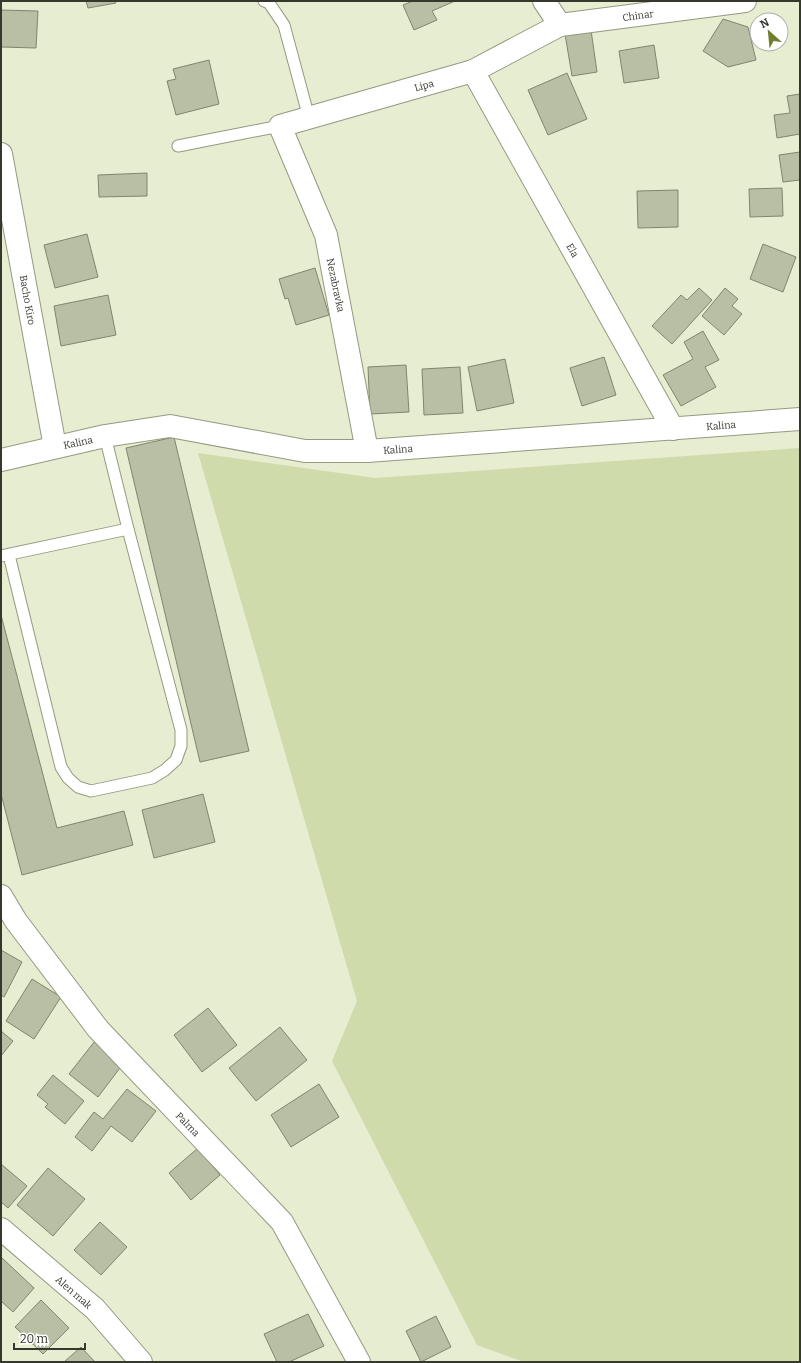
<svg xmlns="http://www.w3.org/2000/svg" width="801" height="1363" viewBox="0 0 801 1363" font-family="Bitter,serif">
	<rect width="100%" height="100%" fill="#e6edd1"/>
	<polygon fill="#cfdbab" points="800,448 800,1362 524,1362 477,1345 332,1061 357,1001 198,453 375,478"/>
	<g fill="#b8bfa4" stroke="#80866d">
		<polygon points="86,1 115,1 116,3 88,8"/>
		<polygon points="413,1 455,1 432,11 437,20 414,30 403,5"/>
		<polygon points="1,10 38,11 36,48 1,47"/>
		<polygon points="723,19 748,27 756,60 728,67 703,51"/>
		<polygon points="591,30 597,72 572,76 565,34"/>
		<polygon points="654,45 659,78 624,83 619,51"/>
		<polygon points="209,60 219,104 176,115 167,81 176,79 173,69"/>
		<polygon points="567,73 587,119 548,135 528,90"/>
		<polygon points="800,94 800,134 777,138 774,115 790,113 787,96"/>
		<polygon points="800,152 800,180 783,182 779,155"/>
		<polygon points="147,173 147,196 99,197 98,175"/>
		<polygon points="782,188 783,216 750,217 749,189"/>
		<polygon points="678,190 678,227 638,228 637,191"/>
		<polygon points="87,234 98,277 55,288 44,245"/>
		<polygon points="763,244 796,257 783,292 750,279"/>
		<polygon points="315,268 329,315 296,325 288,298 285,299 279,279"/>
		<polygon points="699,288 712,300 672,344 652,326 681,295 687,300"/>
		<polygon points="725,288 738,299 732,306 742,314 724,335 702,316"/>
		<polygon points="108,295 116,335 61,346 54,306"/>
		<polygon points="703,331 719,360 705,367 716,387 681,406 663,375 693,359 684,342"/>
		<polygon points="604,357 616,395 582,406 570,368"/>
		<polygon points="505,359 514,403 477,411 468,367"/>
		<polygon points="406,365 409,412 370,414 368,367"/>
		<polygon points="460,367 463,413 424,415 422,369"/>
		<polygon points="174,437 249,751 200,762 126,448"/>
		<polygon points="1,615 57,828 124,811 133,845 22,875 1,794"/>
		<polygon points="203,794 215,842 154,858 142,810"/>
		<polygon points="1,950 22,962 4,997 1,995"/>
		<polygon points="32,979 61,997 34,1039 6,1021"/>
		<polygon points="208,1008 237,1045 202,1072 174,1035"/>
		<polygon points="280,1027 307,1060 256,1101 229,1068"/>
		<polygon points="1,1031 13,1041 1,1056"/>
		<polygon points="95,1041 123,1064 98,1097 69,1074"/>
		<polygon points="53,1075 84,1101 65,1124 45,1107 48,1104 37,1095"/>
		<polygon points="319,1084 339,1117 291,1147 271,1115"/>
		<polygon points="127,1089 156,1111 132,1142 111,1126 92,1151 75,1137 94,1112 103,1119"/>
		<polygon points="198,1148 220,1175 191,1200 169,1173"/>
		<polygon points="1,1164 27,1186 8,1208 1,1202"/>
		<polygon points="48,1168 85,1199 53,1236 17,1205"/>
		<polygon points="100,1222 127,1247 101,1275 74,1250"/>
		<polygon points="1,1257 34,1288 13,1312 1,1301"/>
		<polygon points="41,1300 69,1328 43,1354 15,1327"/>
		<polygon points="308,1314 324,1346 289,1362 277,1362 264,1334"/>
		<polygon points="436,1316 451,1347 421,1362 406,1331"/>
		<polygon points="81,1347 95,1362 64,1362"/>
	</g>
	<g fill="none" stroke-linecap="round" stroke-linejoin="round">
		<defs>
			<g id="service">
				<polyline points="264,1 269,3 284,25 309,118"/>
				<polyline points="178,146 280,126"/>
				<polyline points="9,555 61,767 68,778 78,787 91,791 152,778 165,770 176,760 181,746 181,730 128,529"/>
				<polyline points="1,556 128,529 105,436"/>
			</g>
			<g id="minor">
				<polyline points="544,1 560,25 745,1"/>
				<polyline points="473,71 673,429"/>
				<polyline points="1,154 55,447"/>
				<polyline points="367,451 326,235 280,126 473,71 560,25"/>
				<polyline points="1,460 105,436 170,426 305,451 367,451 800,419"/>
				<polyline points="1,896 16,921 98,1029 282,1222 359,1362"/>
				<polyline points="1,1229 95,1309 141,1362"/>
			</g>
		</defs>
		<use href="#service" stroke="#939a80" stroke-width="13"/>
		<use href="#minor" stroke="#939a80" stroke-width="24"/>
		<use href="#service" stroke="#fff" stroke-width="11"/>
		<use href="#minor" stroke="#fff" stroke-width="22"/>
	</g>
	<g text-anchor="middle" stroke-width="3.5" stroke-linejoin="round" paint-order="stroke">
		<g font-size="10" fill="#35382d" stroke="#fff">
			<text transform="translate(638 15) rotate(-8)" y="4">Chinar</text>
			<text transform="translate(424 85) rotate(-16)" y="4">Lipa</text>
			<text transform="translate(573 250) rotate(61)" y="4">Ela</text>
			<text transform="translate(336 285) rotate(78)" y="4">Nezabravka</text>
			<text transform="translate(28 300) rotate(80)" y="4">Bacho Kiro</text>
			<text transform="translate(721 425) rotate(-5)" y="4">Kalina</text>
			<text transform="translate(78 442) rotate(-12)" y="4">Kalina</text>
			<text transform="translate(398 449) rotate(-4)" y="4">Kalina</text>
			<text transform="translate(188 1124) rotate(46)" y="4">Palma</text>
			<text transform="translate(74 1292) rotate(41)" y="4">Alen mak</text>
		</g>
	</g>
	<rect width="801" height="1363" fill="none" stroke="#35382d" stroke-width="4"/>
	<g transform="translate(769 32) rotate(333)"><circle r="19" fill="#ffffff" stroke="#aeafab"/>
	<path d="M0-3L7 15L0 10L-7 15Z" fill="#707f2e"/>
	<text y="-6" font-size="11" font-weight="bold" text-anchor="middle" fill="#35382d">N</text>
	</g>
	<path d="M14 1343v6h71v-6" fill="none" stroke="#35382d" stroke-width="2"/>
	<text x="20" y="1343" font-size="12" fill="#35382d" stroke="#ffffff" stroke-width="3" paint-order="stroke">20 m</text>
</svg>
